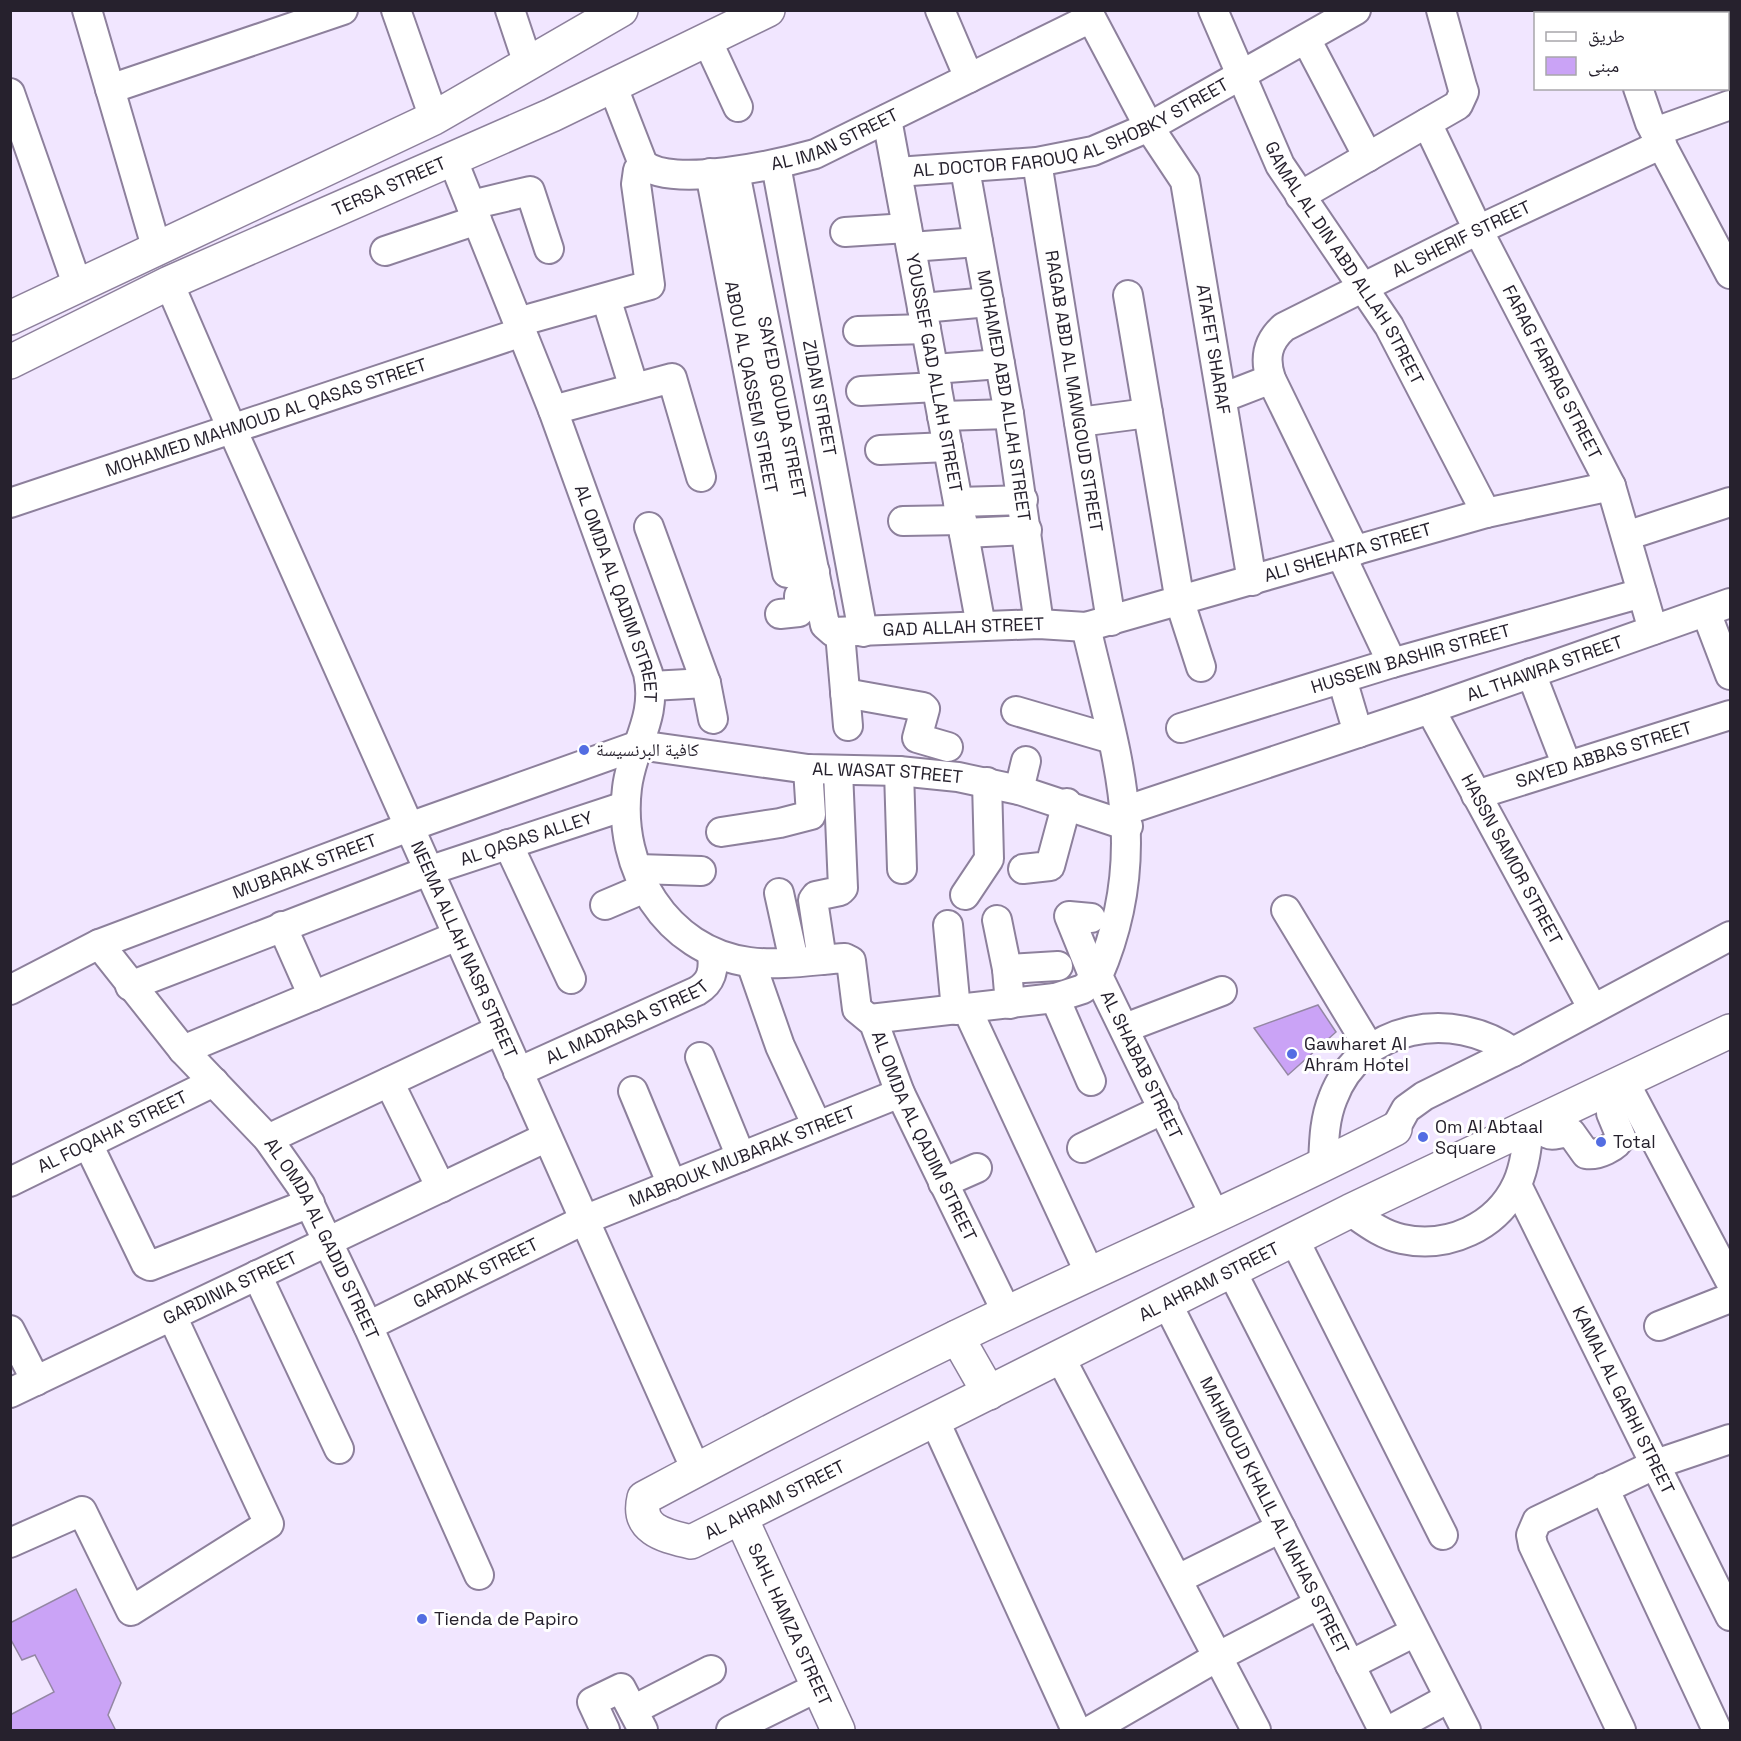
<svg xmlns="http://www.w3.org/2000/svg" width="1741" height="1741" viewBox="0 0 1741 1741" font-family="'Space Grotesk','Noto Naskh Arabic',sans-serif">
	<rect width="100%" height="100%" fill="#f1e6ff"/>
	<g fill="#caa3f6" stroke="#9487a4" stroke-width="1.5">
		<polygon points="1318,1005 1336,1032 1288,1075 1254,1028"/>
		<polygon points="76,1589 121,1683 108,1715 116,1731 10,1731 10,1715 54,1692 35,1655 22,1660 10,1638 10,1623"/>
	</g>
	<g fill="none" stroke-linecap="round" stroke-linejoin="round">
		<defs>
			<g id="minor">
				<polyline points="87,10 157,250"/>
				<polyline points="396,10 434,118"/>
				<polyline points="510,10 528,64"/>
				<polyline points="940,10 969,78"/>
				<path id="s1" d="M1087 10 1149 127 1185 181 1252 581"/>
				<path id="s2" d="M1213 10 1280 165 1389 326 1486 513"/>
				<polyline points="1614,10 1615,14"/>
				<polyline points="1306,39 1368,157"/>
				<polyline points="707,40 738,107"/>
				<path id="s3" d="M613 87 643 164C671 189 779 164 815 154L1091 18"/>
				<polyline points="1638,88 1650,123 1730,274"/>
				<polyline points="110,89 343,10"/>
				<polyline points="10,93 78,287"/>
				<path id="s4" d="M887 119 981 626"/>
				<path id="s5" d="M1427 123 1478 230 1611 486 1653 630"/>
				<polyline points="1655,132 1730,105"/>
				<path id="s6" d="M452 158 553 410 648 673C658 719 632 745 627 788 617 868 666 951 749 962 780 966 815 960 845 958L851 961 857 1009 874 1023 900 1093 1007 1313"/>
				<path id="s7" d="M1037 162 1111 621"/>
				<path id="s8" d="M776 165 863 632"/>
				<path id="s9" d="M965 169 1009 414 1039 624"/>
				<path id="s10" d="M735 172 825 625 833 632 1039 624 1086 627 1486 513 1611 486"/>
				<path id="s11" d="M897 172 1037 162 1093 151 1149 127 1356 10"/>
				<path id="s12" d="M710 173 787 573 815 572"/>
				<polyline points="1300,196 1458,105 1464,92 1462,86 1441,10"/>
				<polyline points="471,205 530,191 549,249"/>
				<polyline points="845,232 907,228"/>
				<polyline points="911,247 978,242"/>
				<polyline points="385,251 477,220"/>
				<path id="s13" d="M169 283 232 429 696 1470"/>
				<polyline points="1128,295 1180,602 1201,667"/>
				<polyline points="606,298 634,388"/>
				<polyline points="922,308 989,302"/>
				<polyline points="518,322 650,285 636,184 638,170 643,164"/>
				<polyline points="858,331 926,329"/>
				<polyline points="934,369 1000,364"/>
				<polyline points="861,391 937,387"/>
				<polyline points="1222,398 1271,379"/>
				<polyline points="553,410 672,378 701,477"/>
				<polyline points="942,416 1009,414"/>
				<polyline points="1079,422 1148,413"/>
				<polyline points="880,450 948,447"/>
				<polyline points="958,502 1023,500"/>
				<path id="s14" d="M10 503 522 332"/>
				<polyline points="903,521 962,520"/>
				<polyline points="649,527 706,683 713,719"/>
				<polyline points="964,533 1027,530"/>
				<polyline points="1626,536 1730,502"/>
				<path id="s15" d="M1355 551 1271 379C1264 358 1267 342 1284 327L1478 230 1662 144"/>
				<polyline points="1341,555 1392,663"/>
				<polyline points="1706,612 1730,675"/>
				<polyline points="780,614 799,612 799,596 819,594"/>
				<path id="s16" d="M1086 627C1115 752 1153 850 1098 976L1215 1216"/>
				<polyline points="840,633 848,726"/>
				<polyline points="1531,673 1567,766"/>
				<polyline points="1342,679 1358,733"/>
				<polyline points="651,686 706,683"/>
				<polyline points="845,693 923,707 925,709 917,738 948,747"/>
				<path id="s17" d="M1430 709 1593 1009"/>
				<polyline points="1016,711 1112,739"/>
				<path id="s18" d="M1181 728 1392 663 1642 593"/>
				<polyline points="899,771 902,869"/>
				<polyline points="1019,790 1026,761"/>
				<path id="s19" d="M1476 795 1730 715"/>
				<path id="s20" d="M1127 810 1430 709 1730 603"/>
				<polyline points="721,832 780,823 811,815 808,769"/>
				<polyline points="508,844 571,979"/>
				<polyline points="638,869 701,871"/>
				<polyline points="1023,869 1050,866 1067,803"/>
				<polyline points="779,893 794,961"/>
				<polyline points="965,895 989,859 987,782"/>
				<polyline points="605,905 645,888"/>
				<polyline points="1286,910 1370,1049"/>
				<polyline points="1091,918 1069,916 1095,980"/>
				<polyline points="997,920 1007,969 1010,1004"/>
				<polyline points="948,925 956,1010"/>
				<polyline points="282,926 313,996"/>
				<path id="s21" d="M99 944 183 1050 268 1139 301 1186 368 1326 479 1575"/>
				<polyline points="822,960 813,900 816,896 840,891 843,888 838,771"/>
				<polyline points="751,963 780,1046 817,1126"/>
				<polyline points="1007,969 1058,966"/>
				<path id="s22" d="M130 986 428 871 625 806"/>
				<path id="s23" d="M10 990 99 944 409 827 639 745 808 769 899 771 958 777 1019 790 1128 826"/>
				<polyline points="1055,998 1091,1081"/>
				<polyline points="967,1009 1090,1274"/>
				<polyline points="870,1019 1055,998 1083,989 1098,976"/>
				<polyline points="1125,1028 1222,991"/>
				<polyline points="183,1050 457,936"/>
				<polyline points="700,1057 741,1157"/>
				<path id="s24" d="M518 1072 697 991C712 982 714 970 712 954"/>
				<polyline points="1624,1081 1730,1281"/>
				<polyline points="389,1082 441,1188"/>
				<polyline points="633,1091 672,1185"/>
				<path d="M1538 1122C1552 1144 1552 1131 1571 1133L1586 1154C1597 1156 1617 1147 1621 1137L1611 1113V1087"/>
				<polyline points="1395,1129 1406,1109 1424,1096 1513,1052 1730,936"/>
				<polyline points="268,1139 499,1030"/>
				<polyline points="88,1144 146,1264 150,1266 310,1203"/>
				<polyline points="1082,1148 1164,1109"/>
				<path d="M1323 1166C1324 1142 1324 1120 1333 1098 1361 1024 1453 1009 1513 1052"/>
				<path id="s25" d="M10 1182 214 1082"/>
				<polyline points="943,1183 977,1168"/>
				<path id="s26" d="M1517 1185 1730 1616"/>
				<path d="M1350 1211C1366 1222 1382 1235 1402 1239 1448 1249 1497 1227 1517 1184 1525 1166 1527 1146 1529 1126"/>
				<polyline points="1294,1239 1443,1535"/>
				<polyline points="1231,1270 1466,1730"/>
				<polyline points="257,1275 339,1449"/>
				<path id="s27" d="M1167 1303 1383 1730"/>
				<path id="s28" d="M368 1326 584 1220 900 1093"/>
				<polyline points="1659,1326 1730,1298"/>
				<polyline points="10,1330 36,1381"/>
				<polyline points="1060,1357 1256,1730"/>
				<path id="s29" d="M10 1393 547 1137"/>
				<polyline points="934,1419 1076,1730"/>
				<polyline points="1604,1488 1717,1730"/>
				<polyline points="10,1543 82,1511 131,1611 269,1524 172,1316"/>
				<polyline points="1178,1579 1281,1528"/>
				<polyline points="1350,1665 1415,1632"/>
				<polyline points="633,1710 711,1670"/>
				<polyline points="605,1730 592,1702 621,1688 643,1730"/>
				<polyline points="731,1730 818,1687"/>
				<polyline points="1091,1730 1219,1656 1319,1604"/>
				<polyline points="1390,1730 1449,1698"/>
				<polyline points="1621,1730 1533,1545 1531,1535 1537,1521 1656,1464 1730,1439"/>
			</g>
			<g id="major">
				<polyline points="10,318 434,118 621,10"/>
				<path id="s30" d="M10 362 169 283 552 115 768 10"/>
				<path id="s31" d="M1395 1129C1268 1194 1137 1251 1009 1312 886 1370 764 1434 644 1498 636 1531 667 1536 691 1542L1350 1211 1730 1031"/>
				<polyline points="957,1337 989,1393"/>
				<path id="s32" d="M741 1518 838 1730"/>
			</g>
		</defs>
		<use href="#minor" stroke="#8d809c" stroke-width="32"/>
		<use href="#major" stroke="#8d809c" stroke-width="36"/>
		<use href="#minor" stroke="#fff" stroke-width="28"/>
		<use href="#major" stroke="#fff" stroke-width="33"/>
	</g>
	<g fill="#536de2" stroke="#fff" stroke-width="2">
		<circle cx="584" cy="750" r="6"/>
		<circle cx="1292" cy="1054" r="6"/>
		<circle cx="1423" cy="1137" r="6"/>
		<circle cx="1601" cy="1142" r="6"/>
		<circle cx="422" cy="1619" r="6"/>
	</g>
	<g text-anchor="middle" stroke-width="6" stroke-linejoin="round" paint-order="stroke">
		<g font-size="18" fill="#26212d" stroke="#fff">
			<text dy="6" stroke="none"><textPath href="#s11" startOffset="182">AL DOCTOR FAROUQ AL SHOBKY STREET</textPath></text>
			<text dy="6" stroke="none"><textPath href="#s3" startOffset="282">AL IMAN STREET</textPath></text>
			<text dy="6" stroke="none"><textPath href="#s30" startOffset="418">TERSA STREET</textPath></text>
			<text dy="6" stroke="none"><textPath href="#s15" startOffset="447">AL SHERIF STREET</textPath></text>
			<text dy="6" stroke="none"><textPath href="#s2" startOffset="286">GAMAL AL DIN ABD ALLAH STREET</textPath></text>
			<text dy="6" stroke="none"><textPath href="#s1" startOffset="368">ATAFET SHARAF</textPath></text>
			<text dy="6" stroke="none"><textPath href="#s5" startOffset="279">FARAG FARRAG STREET</textPath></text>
			<text dy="6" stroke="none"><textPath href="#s4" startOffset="258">YOUSSEF GAD ALLAH STREET</textPath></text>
			<text dy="6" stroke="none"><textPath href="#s12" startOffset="218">ABOU AL QASSEM STREET</textPath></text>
			<text dy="6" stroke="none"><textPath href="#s7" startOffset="232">RAGAB ABD AL MAWGOUD STREET</textPath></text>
			<text dy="6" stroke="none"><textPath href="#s9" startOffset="230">MOHAMED ABD ALLAH STREET</textPath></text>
			<text dy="6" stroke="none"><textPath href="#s8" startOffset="237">ZIDAN STREET</textPath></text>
			<text dy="6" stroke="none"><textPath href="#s10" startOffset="240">SAYED GOUDA STREET</textPath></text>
			<text dy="6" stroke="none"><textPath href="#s14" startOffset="270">MOHAMED MAHMOUD AL QASAS STREET</textPath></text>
			<text dy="6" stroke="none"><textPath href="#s10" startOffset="998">ALI SHEHATA STREET</textPath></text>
			<text dy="6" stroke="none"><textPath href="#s6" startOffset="466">AL OMDA AL QADIM STREET</textPath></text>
			<text dy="6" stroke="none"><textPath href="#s10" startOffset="603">GAD ALLAH STREET</textPath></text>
			<text dy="6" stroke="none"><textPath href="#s18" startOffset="240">HUSSEIN BASHIR STREET</textPath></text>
			<text dy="6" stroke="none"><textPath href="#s20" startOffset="441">AL THAWRA STREET</textPath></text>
			<text dy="6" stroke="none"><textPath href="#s19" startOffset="134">SAYED ABBAS STREET</textPath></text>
			<text dy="6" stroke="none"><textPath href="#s23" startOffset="926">AL WASAT STREET</textPath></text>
			<text dy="6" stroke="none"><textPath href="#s22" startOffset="423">AL QASAS ALLEY</textPath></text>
			<text dy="6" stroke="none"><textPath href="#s17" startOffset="171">HASSN SAMOR STREET</textPath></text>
			<text dy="6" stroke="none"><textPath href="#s23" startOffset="320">MUBARAK STREET</textPath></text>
			<text dy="6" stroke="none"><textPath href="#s13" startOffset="729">NEEMA ALLAH NASR STREET</textPath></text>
			<text dy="6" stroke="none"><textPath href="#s24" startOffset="120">AL MADRASA STREET</textPath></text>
			<text dy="6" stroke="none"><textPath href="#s16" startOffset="456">AL SHABAB STREET</textPath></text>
			<text dy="6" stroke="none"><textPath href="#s25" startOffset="114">AL FOQAHA' STREET</textPath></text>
			<text dy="6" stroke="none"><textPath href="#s6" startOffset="1202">AL OMDA AL QADIM STREET</textPath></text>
			<text dy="6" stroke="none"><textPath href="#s28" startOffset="411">MABROUK MUBARAK STREET</textPath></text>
			<text dy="6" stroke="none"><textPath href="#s21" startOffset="372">AL OMDA AL GADID STREET</textPath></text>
			<text dy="6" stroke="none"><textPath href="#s28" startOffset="120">GARDAK STREET</textPath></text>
			<text dy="6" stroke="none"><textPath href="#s31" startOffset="1491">AL AHRAM STREET</textPath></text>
			<text dy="6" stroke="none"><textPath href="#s29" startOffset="244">GARDINIA STREET</textPath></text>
			<text dy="6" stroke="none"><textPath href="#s26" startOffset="240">KAMAL AL GARHI STREET</textPath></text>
			<text dy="6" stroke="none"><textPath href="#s31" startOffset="1005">AL AHRAM STREET</textPath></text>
			<text dy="6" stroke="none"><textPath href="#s27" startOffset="238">MAHMOUD KHALIL AL NAHAS STREET</textPath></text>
			<text dy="6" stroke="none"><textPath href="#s32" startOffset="117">SAHL HAMZA STREET</textPath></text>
		</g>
		<g font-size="18" fill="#26212d" stroke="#fff" text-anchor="start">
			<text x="596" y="756">كافية البرنسيسة</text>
			<text x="1304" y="1050">Gawharet Al<tspan x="1304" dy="21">Ahram Hotel</tspan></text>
			<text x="1435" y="1133">Om Al Abtaal<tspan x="1435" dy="21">Square</tspan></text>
			<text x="1613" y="1148">Total</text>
			<text x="434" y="1625">Tienda de Papiro</text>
		</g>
	</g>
	<rect width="1741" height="1741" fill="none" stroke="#26212d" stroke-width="24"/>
	<rect x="1534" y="12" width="195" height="78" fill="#ffffff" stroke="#a8a6ab" stroke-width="1.5"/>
	<rect x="1546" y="32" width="30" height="9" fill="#ffffff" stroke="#a8a6ab" stroke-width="1.5"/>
	<text x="1588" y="42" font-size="18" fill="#26212d">طريق</text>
	<rect x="1546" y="57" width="30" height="18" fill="#caa3f6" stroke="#a8a6ab" stroke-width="1.5"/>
	<text x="1588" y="72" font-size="18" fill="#26212d">مبنى</text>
</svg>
